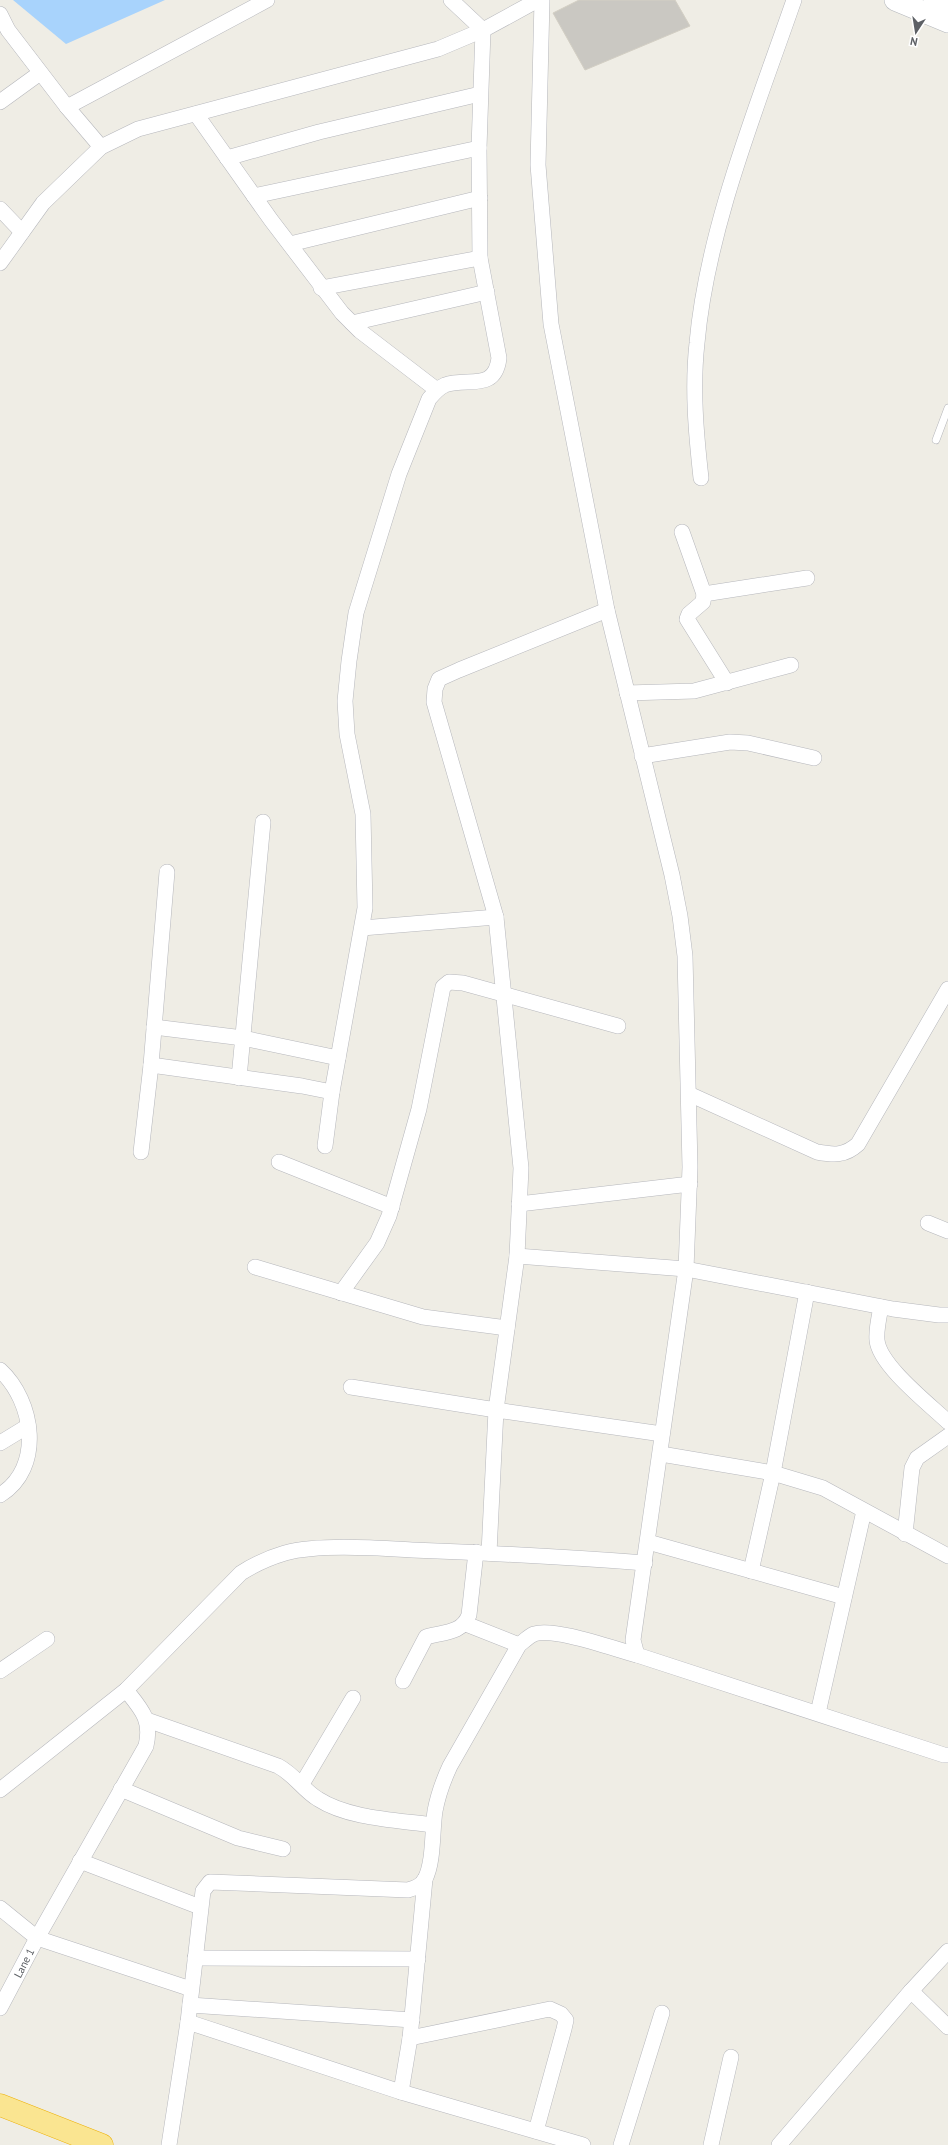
<svg xmlns="http://www.w3.org/2000/svg" width="948" height="2145" viewBox="0 0 948 2145" font-family="'PT Sans',sans-serif">
	<rect width="100%" height="100%" fill="#efede5"/>
	<polygon fill="#a8d3fc" points="13,0 165,0 66,44"/>
	<polygon fill="#cac8c2" stroke="#d3cfc4" points="579,0 675,0 690,26 585,70 553,13"/>
	<g fill="none" stroke-linecap="round" stroke-linejoin="round">
		<defs>
			<polyline id="lane" points="936,440 948,408"/>
			<g id="street">
				<polyline points="542,0 538,165 551,324 607,610 672,875 680,916 685,956 690,1167 686,1269 633,1640 637,1655 944,1755 948,1755"/>
				<polyline points="0,14 8,30 67,107"/>
				<polyline points="0,102 40,73"/>
				<polyline points="196,114 271,220 342,313 360,331 437,390"/>
				<polyline points="101,147 67,107 267,0"/>
				<polyline points="227,158 319,132 480,94"/>
				<polyline points="254,196 479,148"/>
				<polyline points="0,209 22,232"/>
				<polyline points="290,244 480,198"/>
				<polyline points="0,263 43,203 101,147 138,129 438,49 483,30 538,0"/>
				<polyline points="321,288 480,258"/>
				<polyline points="352,323 487,292"/>
				<path d="M701 478C696 433 692 388 697 343 707 229 757 107 794 0"/>
				<polyline points="682,532 704,594 703,602 689,614 687,619 727,683"/>
				<polyline points="704,594 807,578"/>
				<polyline points="627,693 694,691 791,665"/>
				<polyline points="642,756 730,742 748,743 814,758"/>
				<polyline points="362,928 496,917"/>
				<polyline points="154,1027 243,1038 338,1058"/>
				<polyline points="151,1065 302,1086 332,1092"/>
				<polyline points="239,1078 263,822"/>
				<path d="M689 1094 817 1152C834 1155 845 1156 858 1144L948 989"/>
				<path d="M325 1146 332 1092 365 908 363 814 347 734 345 701 349 661 356 613 399 474 429 399C434 393 438 388 445 385 468 377 495 392 499 358L480 258 479 148 483 30 451 0"/>
				<polyline points="141,1152 151,1065 167,872"/>
				<polyline points="279,1162 392,1207"/>
				<polyline points="519,1204 690,1184"/>
				<polyline points="928,1223 948,1231"/>
				<polyline points="517,1256 686,1269 893,1309 939,1315 948,1315"/>
				<polyline points="255,1267 423,1317 507,1328"/>
				<polyline points="341,1293 377,1243 389,1216 419,1109 443,987 449,982 463,983 618,1026"/>
				<path d="M881 1307C879 1317 876 1330 877 1340 879 1365 929 1404 948 1422"/>
				<path d="M0 1370C34 1401 44 1468 0 1495"/>
				<polyline points="351,1387 496,1410 517,1256 521,1168 496,917 434,702 435,689 439,679 459,670 607,610"/>
				<polyline points="0,1443 28,1426"/>
				<polyline points="661,1454 773,1473 823,1488 948,1556"/>
				<polyline points="905,1534 912,1468 917,1458 948,1436"/>
				<polyline points="648,1542 844,1597"/>
				<polyline points="489,1553 496,1410 662,1434"/>
				<polyline points="751,1571 773,1473 807,1292"/>
				<polyline points="466,1624 519,1645"/>
				<polyline points="0,1671 47,1639"/>
				<path d="M403 1681 426 1637C442 1632 462 1634 469 1615L476 1552"/>
				<path d="M126 1690C142 1710 152 1720 146 1746L37 1938 191 1989"/>
				<polyline points="818,1713 864,1511"/>
				<path d="M147 1720 278 1766C295 1775 303 1790 318 1799 349 1819 398 1820 433 1825"/>
				<polyline points="302,1784 353,1698"/>
				<polyline points="121,1789 238,1838 283,1849"/>
				<path d="M0 1790 126 1690 241 1573C255 1564 268 1558 285 1553 319 1544 376 1548 412 1550 489 1553 567 1557 645 1563"/>
				<polyline points="80,1861 200,1907"/>
				<polyline points="0,1908 37,1938 0,2008"/>
				<polyline points="195,1958 418,1959"/>
				<polyline points="911,1991 948,2027"/>
				<polyline points="190,2005 412,2020"/>
				<polyline points="188,2022 401,2092 583,2145"/>
				<polyline points="410,2038 550,2009 561,2014 566,2020 564,2029 536,2131"/>
				<polyline points="401,2092 410,2038 425,1879"/>
				<path d="M169 2145 188 2022 203 1891 210 1882 408 1890C415 1888 421 1886 425 1879 434 1862 432 1830 435 1811 438 1795 443 1781 450 1766L519 1645C523 1642 529 1636 534 1634 554 1627 614 1649 637 1655"/>
				<polyline points="621,2145 662,2013"/>
				<polyline points="711,2145 731,2057"/>
				<polyline points="779,2145 911,1991 948,1951"/>
			</g>
			<g id="secondary">
				<polyline points="895,0 948,22"/>
				<polyline points="934,0 948,6"/>
			</g>
			<polyline id="highway" points="0,2105 102,2145"/>
		</defs>
		<use href="#lane" stroke="#b6b7bc" stroke-width="8"/>
		<use href="#street" stroke="#b6b7bc" stroke-width="16"/>
		<use href="#secondary" stroke="#b4b7bc" stroke-width="22"/>
		<use href="#highway" stroke="#edb107" stroke-width="23"/>
		<use href="#lane" stroke="#fff" stroke-width="7"/>
		<use href="#street" stroke="#fff" stroke-width="15"/>
		<use href="#secondary" stroke="#fff" stroke-width="21"/>
		<use href="#highway" stroke="#fae591" stroke-width="22"/>
	</g>
	<g text-anchor="middle" stroke-width="3" stroke-linejoin="round" paint-order="stroke">
		<g font-size="11" fill="#5d6065" stroke="#fff">
			<text transform="translate(24 1963) rotate(-63)" y="4">Lane 1</text>
		</g>
	</g>
	<g transform="translate(916 32) rotate(192)" stroke="#ffffff" stroke-width="3" paint-order="stroke">
	<path d="M0-3L7 15L0 10L-7 15Z" fill="#5d6065"/>
	<text y="-6" font-size="11" font-weight="bold" text-anchor="middle" fill="#5d6065">N</text>
	</g>
</svg>
